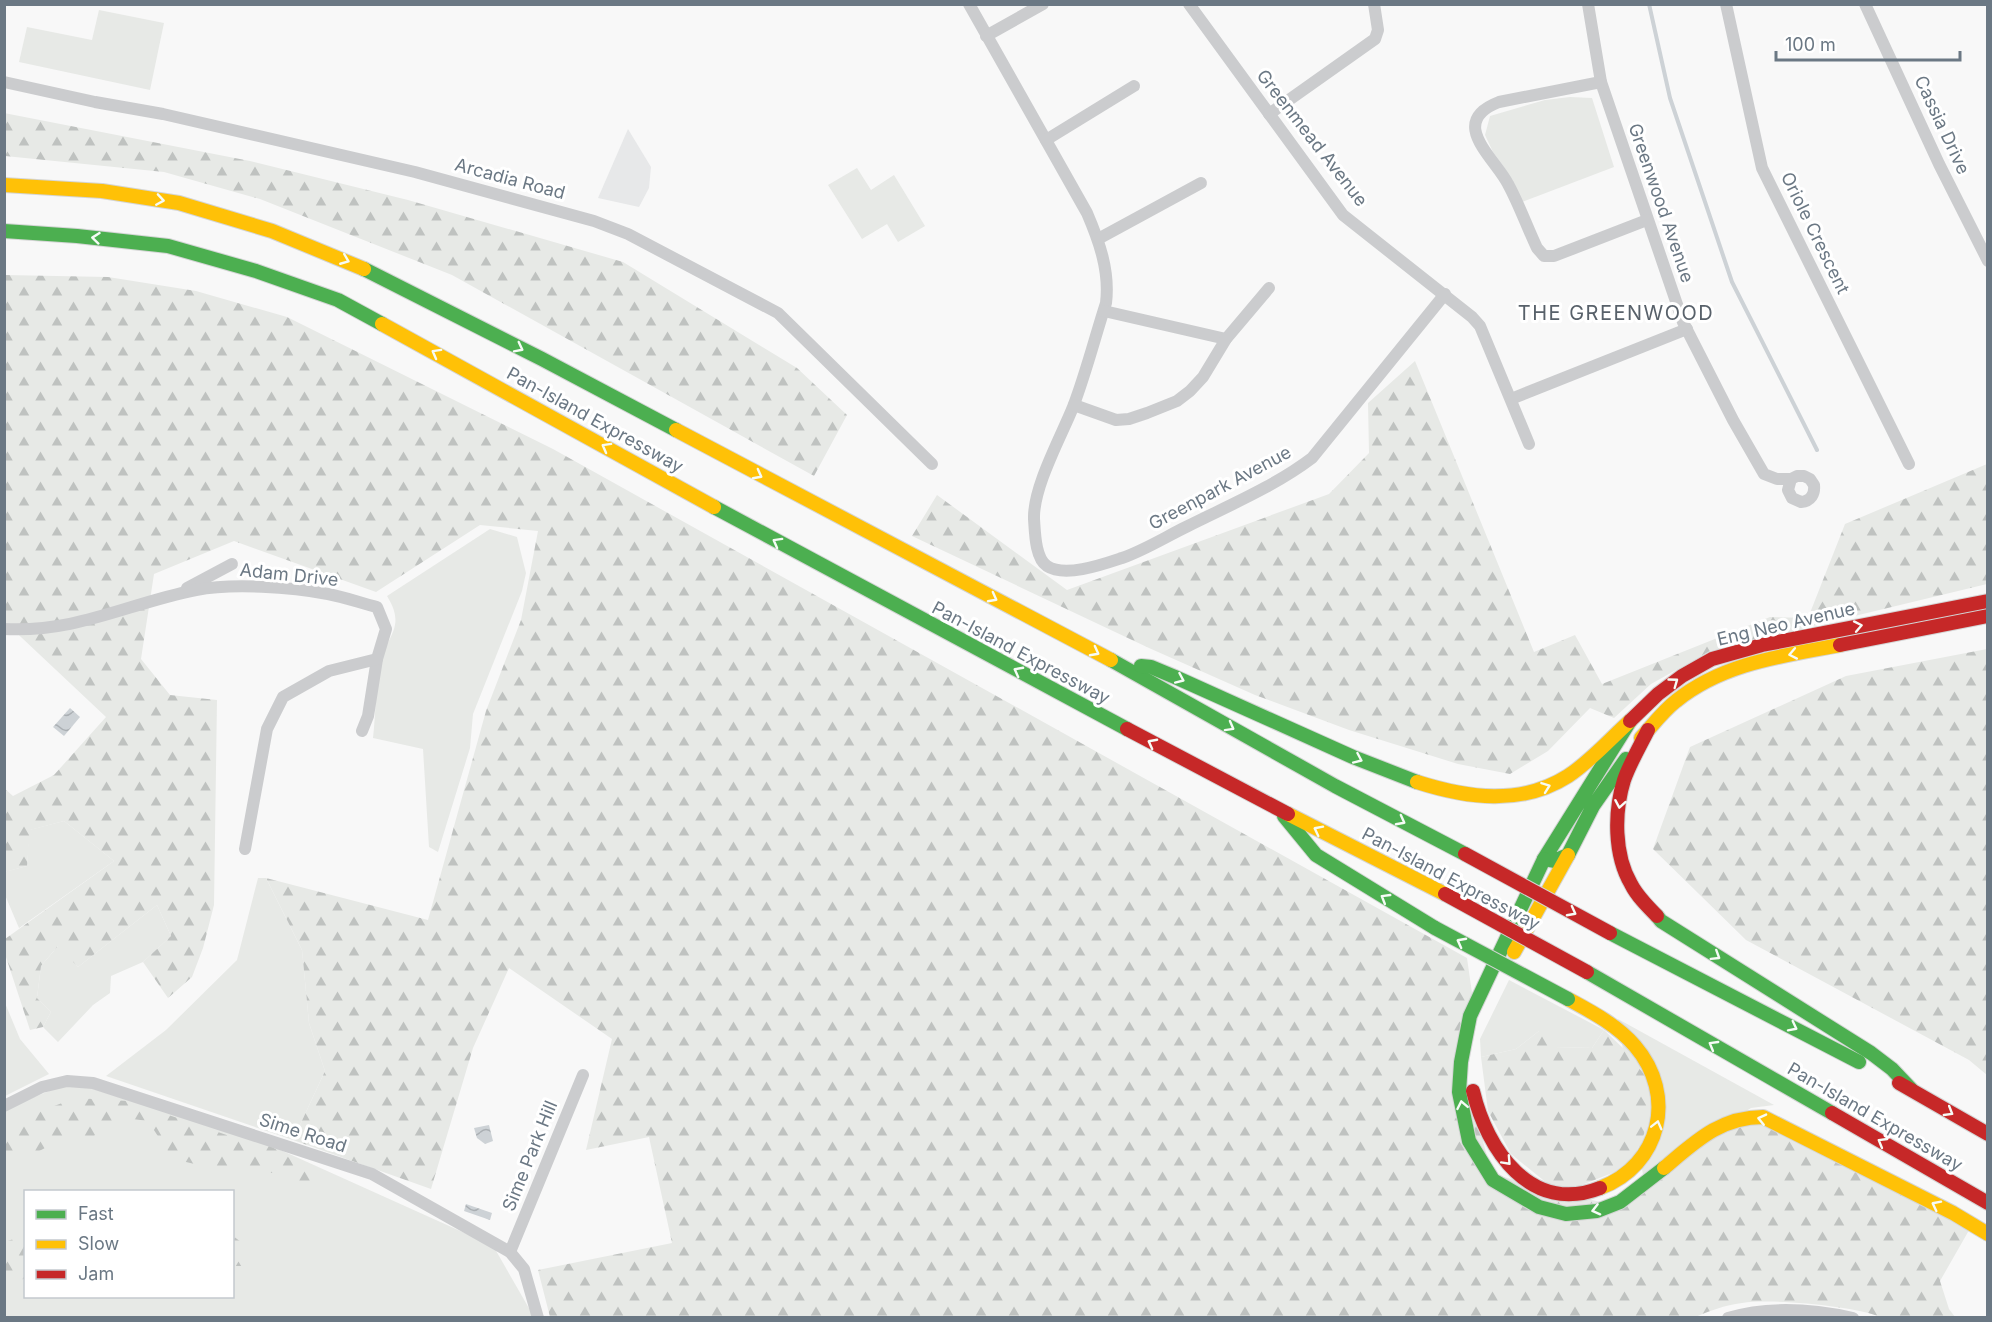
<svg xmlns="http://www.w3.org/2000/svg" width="1992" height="1322" viewBox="0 0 1992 1322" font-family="Inter,sans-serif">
	<defs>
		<pattern id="forest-firs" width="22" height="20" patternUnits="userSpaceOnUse" patternTransform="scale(1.5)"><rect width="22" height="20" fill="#e7e9e6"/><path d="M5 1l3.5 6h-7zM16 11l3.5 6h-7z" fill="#bfc2c0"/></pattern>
		<pattern id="water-waves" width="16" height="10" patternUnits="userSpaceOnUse" patternTransform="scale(1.5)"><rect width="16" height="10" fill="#cdd2d6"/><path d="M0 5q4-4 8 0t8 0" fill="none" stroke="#aaafb3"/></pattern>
	</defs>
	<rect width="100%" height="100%" fill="#f8f8f8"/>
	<polygon fill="#e7e8e9" points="628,129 651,167 649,188 639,207 598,198"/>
	<g fill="#e7e9e6" fill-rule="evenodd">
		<polygon points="99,10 164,23 150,90 19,62 27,27 92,40"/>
		<polygon points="1570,97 1592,98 1614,167 1522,202 1504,167 1493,152 1485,135 1490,116 1545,100"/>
		<polygon points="857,168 871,190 894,175 925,226 898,242 887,224 862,239 828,185"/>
		<path d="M490 529 517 537 526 573 522 591 473 714 470 748 438 852 429 847 423 749 373 738C376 714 375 685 381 662 388 633 406 627 387 596Z"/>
		<polygon points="64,821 114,861 19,928 5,895 4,872 27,866 29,830"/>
		<polygon points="258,878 266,878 302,950 309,1023 325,1071 293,1140 106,1076 166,1030 237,960"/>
		<polygon points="157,905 171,936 143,962 111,976 110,993 93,1005 58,1042 43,1027 51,1012 37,998 41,966 59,945 78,967"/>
		<polygon points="1509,980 1604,1030 1592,1048 1555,1047 1539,1031 1516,1049 1481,1057 1480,1039"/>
		<polygon points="5,1003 20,1039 49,1074 5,1096"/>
		<polygon points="1618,1019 1774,1105 1751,1108 1643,1175"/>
		<path d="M71 1082 265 1143 467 1234 491 1242 534 1317 5 1318V1109ZM26 1192H232V1296H26Z"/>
	</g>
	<g fill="url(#forest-firs)">
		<polygon points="4,113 250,161 408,200 623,262 797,368 847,415 814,476 452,275 260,199 164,172 5,156"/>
		<path d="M5 275 108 277 196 291 287 317 553 449 1467 958 1473 1000 1457 1047 1492 1174 1604 1203 1738 1113 1972 1225 1940 1281 1949 1309 1955 1317H1881C1854 1306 1772 1298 1742 1303 1725 1305 1709 1311 1693 1318L550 1317 538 1270 672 1243 649 1137 586 1150 612 1039 509 968 473 1048 431 1189 293 1140 325 1071 309 1023 302 950 266 878 428 920 486 711 521 620 538 531 480 525 376 592 234 541 154 574 141 659 170 695 217 700 214 905 203 948 192 977 168 998 143 962 171 936 157 905 78 967 58 946 41 966 37 998 51 1012 43 1027 30 1030 5 954V939L114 861 64 821 30 830 27 866 5 872V789L13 796 54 775 106 717 5 622Z"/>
		<polygon points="1415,361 1534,652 1575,635 1602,684 1770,617 1808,618 1845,524 1987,464 1987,584 1710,651 1651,684 1614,718 1590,708 1548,751 1510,774 1458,764 1349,730 1255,695 1149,648 912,536 937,495 1067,590 1329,494 1369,453 1368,403"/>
		<polygon points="1987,649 1988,649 1987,1075 1969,1060 1746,940 1653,849 1690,747 1846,676"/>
		<polygon points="1552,1030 1559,1037 1556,1047 1592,1048 1604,1030 1624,1049 1646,1077 1649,1093 1648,1114 1644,1134 1635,1155 1620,1170 1574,1188 1548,1184 1511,1154 1488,1111 1481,1057 1516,1049 1539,1031"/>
		<path d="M75 1098 128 1101 244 1141 269 1145 315 1174 319 1188 300 1189 273 1173 199 1165 173 1159 148 1121 125 1118 92 1137 45 1139V1148C33 1154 22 1160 10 1152H5V1125Z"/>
		<polygon points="25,1235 25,1279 5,1280 5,1242"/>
		<polygon points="233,1236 241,1242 247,1266 233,1266"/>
	</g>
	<g fill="url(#water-waves)">
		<polygon points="70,708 80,717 64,736 53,727"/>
		<polygon points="489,1125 493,1141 485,1144 477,1138 474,1128"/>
		<polygon points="466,1204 492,1213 490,1220 464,1211"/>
	</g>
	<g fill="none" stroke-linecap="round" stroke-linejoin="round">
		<polyline stroke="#cdd2d6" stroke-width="4" points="1649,4 1670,98 1732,282 1817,450"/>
		<defs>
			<g id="fast">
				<polyline points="4,231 77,236 168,246 256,271 338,300 382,324"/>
				<polyline points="364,269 542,359 676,430"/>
				<polyline points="714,507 1127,729"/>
				<polyline points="1111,660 1335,786 1465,854"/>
				<polyline points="1141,666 1151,667 1175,677 1353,757 1417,782"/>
				<polyline points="1626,759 1593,806 1568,855 1554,861 1544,859 1630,721"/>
				<polyline points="1284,816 1316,855 1435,928"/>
				<polyline points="1544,859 1470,1016 1461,1062 1459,1092 1469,1141 1493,1180 1539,1207 1566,1214 1597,1211 1620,1202 1664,1168"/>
				<polyline points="1657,916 1661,921 1871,1053 1892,1069 1911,1089"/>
				<polyline points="1610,933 1859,1062"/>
				<polyline points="1587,972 1832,1113"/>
			</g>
			<g id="slow">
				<polyline points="4,185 102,191 179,203 272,231 364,269"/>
				<polyline points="382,324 714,507"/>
				<polyline points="676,430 1111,660"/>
				<path d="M1641 738C1652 726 1663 711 1676 701 1723 663 1782 656 1840 645"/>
				<path d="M1417 782C1467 798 1521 806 1568 776 1591 761 1610 739 1630 721"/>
				<polyline points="1288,814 1445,894"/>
				<polyline points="1514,952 1568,855"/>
				<path d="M1568 999C1592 1012 1617 1025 1635 1046 1677 1095 1661 1165 1600 1188"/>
				<path d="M1664 1168C1695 1142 1720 1117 1763 1117L1953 1213 1988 1234"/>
			</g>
			<g id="jam">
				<polyline points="1840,645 1988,616"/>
				<polyline points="1630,721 1658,694 1682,676 1712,659 1762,645 1988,601"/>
				<polyline points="1127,729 1288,814"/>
				<path d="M1648 730C1640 746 1630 763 1624 780 1614 812 1614 855 1631 884 1637 896 1647 906 1657 916"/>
				<polyline points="1899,1083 1988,1134"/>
				<path d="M1473 1091C1487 1150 1531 1215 1600 1188"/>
				<polyline points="1832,1113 1988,1203"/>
			</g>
		</defs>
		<use href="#fast" stroke="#d4d5d5" stroke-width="16"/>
		<use href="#slow" stroke="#d4d5d5" stroke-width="16"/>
		<use href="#jam" stroke="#d4d5d5" stroke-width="16"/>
		<g stroke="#cbccce" stroke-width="12">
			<path d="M969 4 1087 213C1099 241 1110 271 1106 303 1095 337 1086 373 1073 407 1061 437 1033 487 1034 519 1035 532 1035 558 1047 566 1065 578 1104 564 1122 558 1145 550 1167 536 1188 526 1230 505 1275 486 1312 458L1445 294"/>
			<polyline points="1189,4 1343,215 1472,317 1480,326 1529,444"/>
			<path d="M1588 4 1601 82 1683 322 1733 420 1764 474 1777 479H1791L1797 476H1804L1810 479 1814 485C1815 494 1811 501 1801 502L1792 498 1788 490 1791 479"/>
			<polyline points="1726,4 1762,168 1909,464"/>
			<polyline points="1865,4 1939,164 1988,261"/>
			<polyline points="986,36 1043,4"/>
			<polyline points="4,82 95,102 163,114 415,172 594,221 628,234 778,313 932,464"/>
			<path d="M1601 82 1499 102C1447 122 1494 157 1508 184 1519 204 1527 227 1537 248L1544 256H1554L1647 220"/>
			<polyline points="1269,114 1375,39 1378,30 1374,4"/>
			<polyline points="1046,140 1134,86"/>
			<polyline points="1098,239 1201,183"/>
			<polyline points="1104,311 1226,339"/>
			<polyline points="1511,399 1687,329"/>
			<polyline points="1074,405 1116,420 1129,419 1147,413 1177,401 1190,391 1203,377 1226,339 1269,288"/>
			<polyline points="187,588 232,564"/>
			<path d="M4 629C77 633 129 603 196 590 232 583 291 587 328 594 344 597 361 603 377 607L386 629 377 659 368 716 362 731"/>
			<polyline points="245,849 267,729 283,697 329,671 377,659"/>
			<polyline points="4,1106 42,1087 67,1081 93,1083 372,1174 510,1252 524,1269 538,1318"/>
			<polyline points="510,1252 583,1075"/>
			<path d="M1728 1318C1768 1306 1812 1309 1853 1318"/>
		</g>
		<use href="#fast" stroke="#4caf50" stroke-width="14"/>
		<use href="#slow" stroke="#ffc107" stroke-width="14"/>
		<use href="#jam" stroke="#c62828" stroke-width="14"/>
		<defs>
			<polyline id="fast-bridge" points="1435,928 1568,999"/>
			<g id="jam-bridge">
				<polyline points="1465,854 1610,933"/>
				<polyline points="1445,894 1587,972"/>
			</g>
		</defs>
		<use href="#fast-bridge" stroke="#d3d4d4" stroke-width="16" stroke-linecap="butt"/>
		<use href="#jam-bridge" stroke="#d3d4d4" stroke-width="16" stroke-linecap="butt"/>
		<use href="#fast-bridge" stroke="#4caf50" stroke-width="14"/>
		<use href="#jam-bridge" stroke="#c62828" stroke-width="14"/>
	</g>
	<defs><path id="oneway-chevron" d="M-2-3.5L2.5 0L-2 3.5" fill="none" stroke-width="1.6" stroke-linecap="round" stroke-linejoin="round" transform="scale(1.5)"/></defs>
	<g stroke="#f6fbf6">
		<use href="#oneway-chevron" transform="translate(160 200) rotate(9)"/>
		<use href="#oneway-chevron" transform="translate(96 238) rotate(-174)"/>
		<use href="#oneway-chevron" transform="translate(345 260) rotate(22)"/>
		<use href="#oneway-chevron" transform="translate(519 348) rotate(27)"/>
		<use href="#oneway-chevron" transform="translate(436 353) rotate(-151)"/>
		<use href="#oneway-chevron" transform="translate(606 447) rotate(-151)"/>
		<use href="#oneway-chevron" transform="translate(758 475) rotate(28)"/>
		<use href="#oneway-chevron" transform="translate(777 542) rotate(-151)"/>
		<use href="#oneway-chevron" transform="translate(993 598) rotate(28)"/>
		<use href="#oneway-chevron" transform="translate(1858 626) rotate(-11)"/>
		<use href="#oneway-chevron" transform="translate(1095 652) rotate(28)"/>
		<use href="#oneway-chevron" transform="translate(1793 654) rotate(169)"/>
		<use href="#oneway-chevron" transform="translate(1018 671) rotate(-152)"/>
		<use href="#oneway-chevron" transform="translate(1180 679) rotate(24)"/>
		<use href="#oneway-chevron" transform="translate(1674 682) rotate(-36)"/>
		<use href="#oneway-chevron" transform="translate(1230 727) rotate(29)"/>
		<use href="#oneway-chevron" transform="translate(1152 743) rotate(-152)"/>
		<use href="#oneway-chevron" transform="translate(1358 759) rotate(24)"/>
		<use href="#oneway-chevron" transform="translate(1546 787) rotate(-20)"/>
		<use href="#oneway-chevron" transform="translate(1620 804) rotate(100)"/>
		<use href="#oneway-chevron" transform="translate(1401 821) rotate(28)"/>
		<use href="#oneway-chevron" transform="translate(1318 830) rotate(-153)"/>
		<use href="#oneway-chevron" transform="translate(1385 898) rotate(-149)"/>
		<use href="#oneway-chevron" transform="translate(1572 912) rotate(28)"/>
		<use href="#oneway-chevron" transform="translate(1461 942) rotate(-152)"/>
		<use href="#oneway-chevron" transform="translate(1716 956) rotate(32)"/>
		<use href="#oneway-chevron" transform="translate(1793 1027) rotate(27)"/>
		<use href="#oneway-chevron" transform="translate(1713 1045) rotate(-150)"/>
		<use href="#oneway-chevron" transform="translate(1462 1105) rotate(-101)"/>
		<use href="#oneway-chevron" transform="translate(1949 1112) rotate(31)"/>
		<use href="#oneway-chevron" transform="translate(1762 1119) rotate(-167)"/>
		<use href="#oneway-chevron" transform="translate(1657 1125) rotate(-76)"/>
		<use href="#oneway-chevron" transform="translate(1882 1142) rotate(-150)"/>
		<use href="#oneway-chevron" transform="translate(1507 1161) rotate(47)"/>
		<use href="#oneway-chevron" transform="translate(1936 1205) rotate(-153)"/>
		<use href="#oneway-chevron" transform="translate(1596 1210) rotate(166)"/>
	</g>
	<g text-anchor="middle" stroke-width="6" stroke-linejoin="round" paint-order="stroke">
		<g font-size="18" fill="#6b7884" stroke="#fff">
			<text transform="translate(1942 125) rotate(65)" y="6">Cassia Drive</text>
			<text transform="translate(1312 138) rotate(52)" y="6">Greenmead Avenue</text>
			<text transform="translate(510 179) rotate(15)" y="6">Arcadia Road</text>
			<text transform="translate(1661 203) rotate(71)" y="6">Greenwood Avenue</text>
			<text transform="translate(1815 233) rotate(64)" y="6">Oriole Crescent</text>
			<text transform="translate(595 420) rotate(29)" y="6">Pan-Island Expressway</text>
			<text transform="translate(1220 488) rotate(-28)" y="6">Greenpark Avenue</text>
			<text transform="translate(289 575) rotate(6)" y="6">Adam Drive</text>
			<text transform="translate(1786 624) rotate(-13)" y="6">Eng Neo Avenue</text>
			<text transform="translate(1021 653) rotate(28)" y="6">Pan-Island Expressway</text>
			<text transform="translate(1451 879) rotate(28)" y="6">Pan-Island Expressway</text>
			<text transform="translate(1875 1117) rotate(30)" y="6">Pan-Island Expressway</text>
			<text transform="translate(303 1133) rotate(18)" y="6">Sime Road</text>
			<text transform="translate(530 1156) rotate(-68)" y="6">Sime Park Hill</text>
		</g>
		<g font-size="20" letter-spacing="1.5" fill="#58616a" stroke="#fff">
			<text x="1616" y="320">THE GREENWOOD</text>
		</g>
	</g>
	<rect width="1992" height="1322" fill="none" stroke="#6b7884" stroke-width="12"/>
	<rect x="24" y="1190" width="210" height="108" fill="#ffffff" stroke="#c4c9ce" stroke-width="1.5"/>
	<rect x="36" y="1210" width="30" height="9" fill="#4caf50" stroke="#c4c9ce" stroke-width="1.5"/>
	<text x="78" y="1220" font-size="18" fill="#6b7884">Fast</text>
	<rect x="36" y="1240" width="30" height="9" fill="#ffc107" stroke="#c4c9ce" stroke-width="1.5"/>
	<text x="78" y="1250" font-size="18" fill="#6b7884">Slow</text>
	<rect x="36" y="1270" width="30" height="9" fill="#c62828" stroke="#c4c9ce" stroke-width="1.5"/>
	<text x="78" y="1280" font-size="18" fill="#6b7884">Jam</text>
	<path d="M1776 51v9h184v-9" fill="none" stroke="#6b7884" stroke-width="3"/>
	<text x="1785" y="51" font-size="18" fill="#6b7884" stroke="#ffffff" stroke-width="4.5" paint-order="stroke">100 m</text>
</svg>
